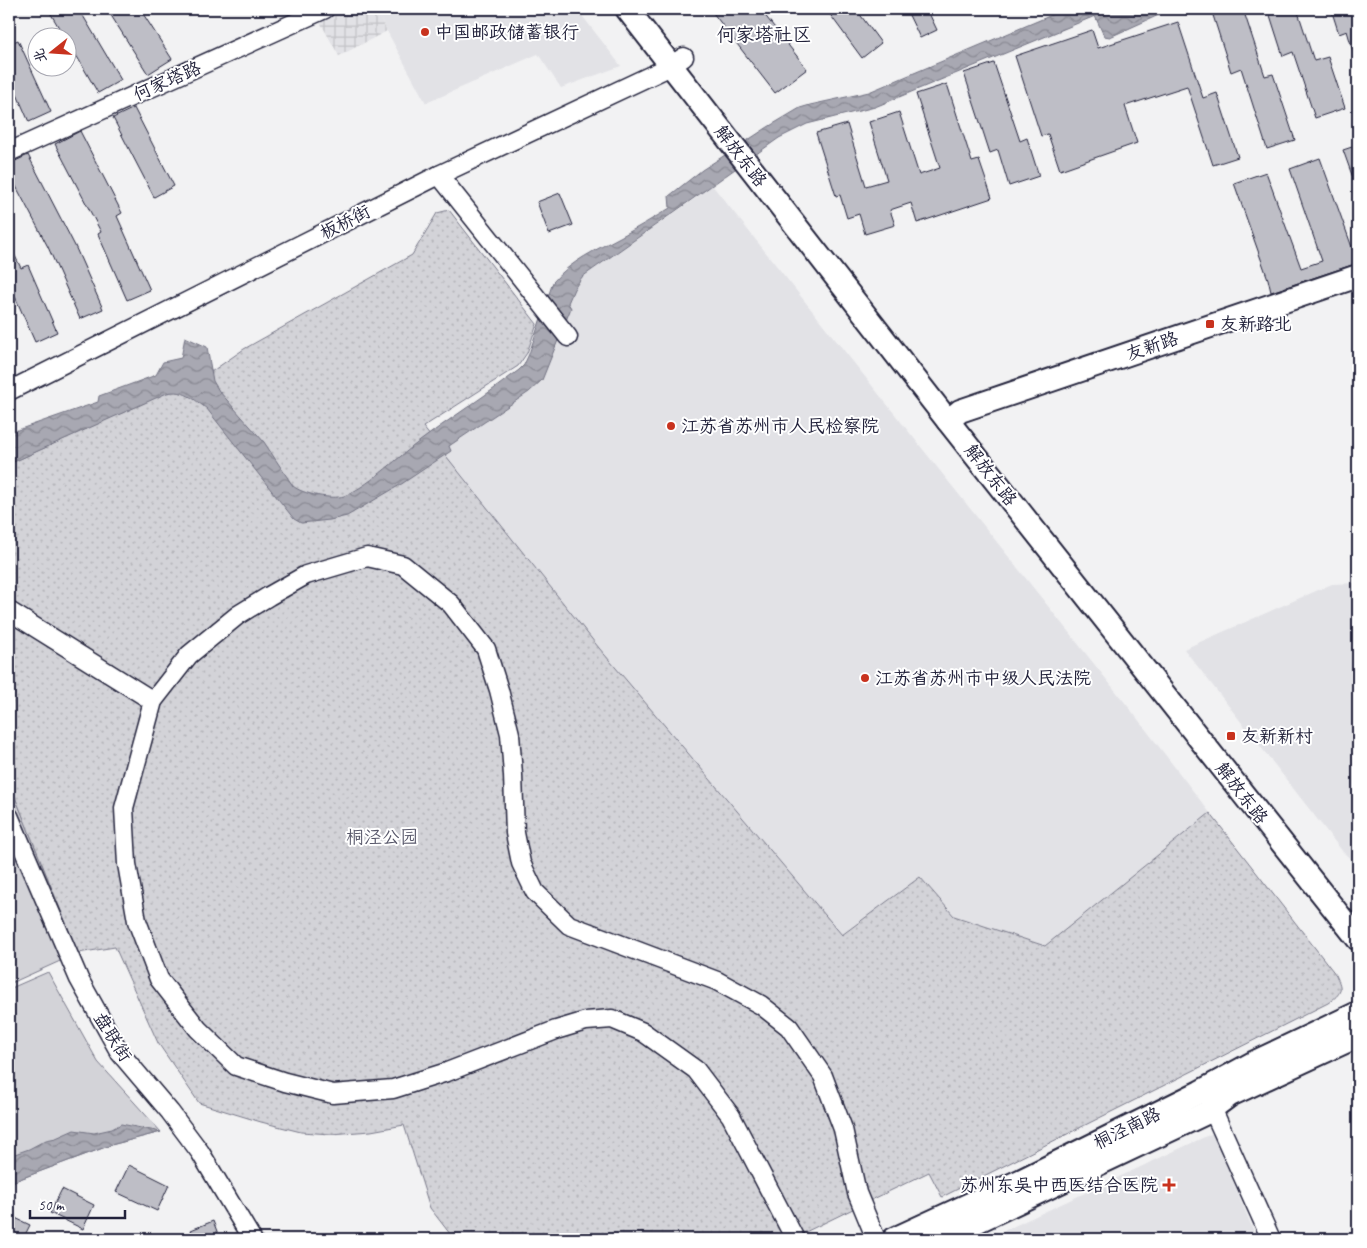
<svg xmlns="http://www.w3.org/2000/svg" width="1367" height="1248" viewBox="0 0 1367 1248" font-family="Caveat,'LXGW WenKai TC',sans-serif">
	<defs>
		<pattern id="industrial-grid" width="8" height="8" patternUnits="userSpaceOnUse" patternTransform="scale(1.25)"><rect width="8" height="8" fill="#e2e2e6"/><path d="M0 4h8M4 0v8" fill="none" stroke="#c2c2c6"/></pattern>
		<pattern id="park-dots" width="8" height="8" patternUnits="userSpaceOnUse" patternTransform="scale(1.25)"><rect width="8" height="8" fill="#d3d3d8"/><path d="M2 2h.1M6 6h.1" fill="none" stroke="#b5b5ba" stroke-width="1.8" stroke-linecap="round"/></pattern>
		<pattern id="water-waves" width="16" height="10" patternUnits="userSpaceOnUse" patternTransform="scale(1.25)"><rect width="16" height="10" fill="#a8a8b2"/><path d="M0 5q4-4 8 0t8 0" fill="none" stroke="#888892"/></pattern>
	</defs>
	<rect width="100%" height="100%" fill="#f2f2f3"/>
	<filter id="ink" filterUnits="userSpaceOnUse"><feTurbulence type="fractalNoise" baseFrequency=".02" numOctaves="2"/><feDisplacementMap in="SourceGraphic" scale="10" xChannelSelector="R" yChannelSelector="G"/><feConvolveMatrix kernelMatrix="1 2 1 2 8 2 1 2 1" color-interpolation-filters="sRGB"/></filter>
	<g filter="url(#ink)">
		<g fill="#e2e2e6">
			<polygon points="375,9 577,9 621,66 561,88 538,54 426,103"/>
			<polygon points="712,185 1130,709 1210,813 1045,946 954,916 920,877 842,935 599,648 445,455 451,451 449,446 529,392 574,289 582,277 696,198"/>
			<polygon points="1358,583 1358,866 1343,852 1184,649 1332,584"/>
			<polygon points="1213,1133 1257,1239 995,1239 993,1236"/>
		</g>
		<polygon fill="url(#industrial-grid)" points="326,9 375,9 387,31 339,56 319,20"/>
		<g fill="#d3d3d8" stroke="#7a7a8a">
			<polygon points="9,782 78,953 9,984"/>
			<polygon points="48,972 98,1062 161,1132 111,1145 9,1183 9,989"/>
		</g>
		<path fill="url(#park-dots)" stroke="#7a7a8a" d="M449 210 537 324 527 353 518 366 423 427 599 648 842 935 920 877 954 916 1045 946 1210 813 1336 975C1343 990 1342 993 1328 1003L942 1197 929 1172 791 1239H454L430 1208 404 1125 371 1131 331 1134 301 1132 261 1122 199 1103 158 1043 115 947 78 953 9 782V464L211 372 244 349 412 255 437 213Z"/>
		<g fill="url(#water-waves)" stroke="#727282">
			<path d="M1066 9H1172L1110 37 1104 36 1095 16 875 107 807 124 779 138 582 277 574 289 568 303 571 308 542 380 529 392 449 446 451 451 400 485 347 516 330 520 301 523 294 519 207 409C194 399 183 389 167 393L9 464V433L98 402 99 396 156 375 163 362 181 358 185 337 207 347 213 381 219 391 264 442 293 486C302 494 332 500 344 496 367 487 395 460 416 444 450 418 486 396 519 370L524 365 529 354 553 282C571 261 596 250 620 237 637 228 654 218 670 208L669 196 702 170 768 127 800 108 810 105 869 92Z"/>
			<polygon points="121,1124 161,1132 111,1145 9,1183 9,1160 12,1155 29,1149 46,1140 56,1138 74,1130 94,1133 112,1129"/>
		</g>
		<g fill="#bebec6" stroke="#22223b">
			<polygon points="48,9 79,9 121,80 98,93 68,41 68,38 65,38"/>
			<polygon points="107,9 140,9 172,59 148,74"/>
			<polygon points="710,9 760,9 807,69 775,93"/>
			<polygon points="826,9 856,9 881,43 862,58"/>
			<polygon points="906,9 927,9 937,30 920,38"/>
			<polygon points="1211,9 1243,9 1265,76 1273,74 1295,140 1267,149 1241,68 1231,72"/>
			<polygon points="1268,9 1297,9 1314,61 1328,57 1345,108 1315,118 1293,52 1283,56"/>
			<polygon points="1331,9 1358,9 1358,61 1356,61 1347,31 1339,34"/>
			<polygon points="1178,22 1203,98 1217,93 1238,157 1213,165 1187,86 1125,106 1137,143 1060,170 1048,134 1041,136 1015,56 1092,30 1098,48"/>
			<polygon points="18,40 51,112 29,122 9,76 9,44"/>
			<polygon points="994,63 1020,141 1027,138 1039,176 1009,186 998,150 990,153 964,73"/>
			<polygon points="947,84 972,162 979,160 992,198 917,223 911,203 890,210 895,225 865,234 859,214 847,218 840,195 836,196 816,133 847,124 866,186 887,180 869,122 899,112 919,175 940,168 916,94"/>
			<polygon points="134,108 174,186 154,197 113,118"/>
			<polygon points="80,131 122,213 117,216 150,290 127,300 98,234 101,232 55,144"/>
			<polygon points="1358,145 1358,189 1357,189 1343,150"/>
			<polygon points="28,155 75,246 103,309 80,319 48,247 9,173 9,164"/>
			<polygon points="1320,158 1353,250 1358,249 1358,263 1271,292 1268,279 1234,183 1266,172 1301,268 1322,261 1290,169"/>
			<polygon points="560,193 573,225 549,234 537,202"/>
			<polygon points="9,244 21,268 28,265 57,332 35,342 9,283"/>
			<polygon points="129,1165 169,1185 157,1211 116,1192"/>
			<polygon points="62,1189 94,1205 83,1229 50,1213"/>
			<polygon points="9,1215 30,1225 23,1239 9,1239"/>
			<polygon points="213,1221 220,1239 195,1239 191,1230"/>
		</g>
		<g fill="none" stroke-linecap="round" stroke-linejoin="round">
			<defs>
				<g id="minor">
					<polyline points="9,152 325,9"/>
					<polyline points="439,175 568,337"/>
					<polyline points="9,391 439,175 671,66 684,57"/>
					<polyline points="9,611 153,701"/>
					<polyline points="9,816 79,979 120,1053 170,1112 200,1152 252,1239"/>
					<polyline points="1212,1108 1271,1239"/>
					<polyline points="795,1239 731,1116 696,1070 643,1032 612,1019 586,1021 556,1030 447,1072 393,1089 333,1094 285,1082 236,1066 198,1029 159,979 137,921 127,864 124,808 153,701 189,655 238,615 269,596 306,575 367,557 403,565 451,604 486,649 499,690 510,734 513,775 515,833 521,863 535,892 569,925 717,981 761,1005 789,1027 823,1076 843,1129 857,1193 876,1239"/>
				</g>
				<g id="major">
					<polyline points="627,9 948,421 1358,939"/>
					<polyline points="948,421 960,411 1358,276"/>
					<polyline points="894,1239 1022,1180 1200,1092 1255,1062 1358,1013"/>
					<polyline points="940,1239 1206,1113 1230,1095 1358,1036"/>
				</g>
			</defs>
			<use href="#minor" stroke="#22223b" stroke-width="21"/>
			<use href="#major" stroke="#22223b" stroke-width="26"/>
			<use href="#minor" stroke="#fff" stroke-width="18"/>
			<use href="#major" stroke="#fff" stroke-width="22"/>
		</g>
	</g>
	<g fill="#c8321e" stroke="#fff" stroke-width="2">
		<circle cx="425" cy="32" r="5"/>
		<rect x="1205" y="319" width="10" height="10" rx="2.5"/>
		<circle cx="671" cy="426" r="5"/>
		<circle cx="865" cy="678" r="5"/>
		<rect x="1226" y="731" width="10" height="10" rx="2.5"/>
		<path d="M1166.5 1177.5h5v5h5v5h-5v5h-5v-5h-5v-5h5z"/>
	</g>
	<g text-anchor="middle" stroke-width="4" stroke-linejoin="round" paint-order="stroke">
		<g font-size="18" fill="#22223b" stroke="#fff" text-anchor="start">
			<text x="435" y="38">中国邮政储蓄银行</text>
			<text x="1220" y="330">友新路北</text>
			<text x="681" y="432">江苏省苏州市人民检察院</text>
			<text x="875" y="684">江苏省苏州市中级人民法院</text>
			<text x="1241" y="742">友新新村</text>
			<text x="1158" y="1191" text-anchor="end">苏州东吴中西医结合医院</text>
		</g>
		<g font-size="18" fill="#22223b" stroke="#fff">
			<text transform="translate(167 81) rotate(-24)" y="6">何家塔路</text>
			<text transform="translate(741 156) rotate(52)" y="6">解放东路</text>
			<text transform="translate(345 222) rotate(-27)" y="6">板桥街</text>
			<text transform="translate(1152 346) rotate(-19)" y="6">友新路</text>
			<text transform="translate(991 475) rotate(52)" y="6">解放东路</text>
			<text transform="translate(1242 793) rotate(52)" y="6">解放东路</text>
			<text transform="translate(113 1037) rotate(58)" y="6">盘联街</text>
			<text transform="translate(1127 1128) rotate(-26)" y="6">桐泾南路</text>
		</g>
		<g font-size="18" fill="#57576a" stroke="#fff">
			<text x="382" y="843">桐泾公园</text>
		</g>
		<g font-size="19" fill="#22223b" stroke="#fff">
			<text x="764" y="41">何家塔社区</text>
		</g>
	</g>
	<rect width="1367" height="1248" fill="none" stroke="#fff" stroke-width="30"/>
	<rect x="15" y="15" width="1337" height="1218" fill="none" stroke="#22223b" stroke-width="2" filter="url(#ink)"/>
	<g transform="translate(52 52) rotate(253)"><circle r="24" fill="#ffffff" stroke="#a7a7b1"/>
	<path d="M0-4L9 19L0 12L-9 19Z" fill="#c8321e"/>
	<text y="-8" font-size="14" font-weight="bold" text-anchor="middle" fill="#22223b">北</text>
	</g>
	<path d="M30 1210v8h95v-8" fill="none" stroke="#22223b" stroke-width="2.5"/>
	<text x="38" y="1210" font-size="15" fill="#22223b" stroke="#ffffff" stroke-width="4" paint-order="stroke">50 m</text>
</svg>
